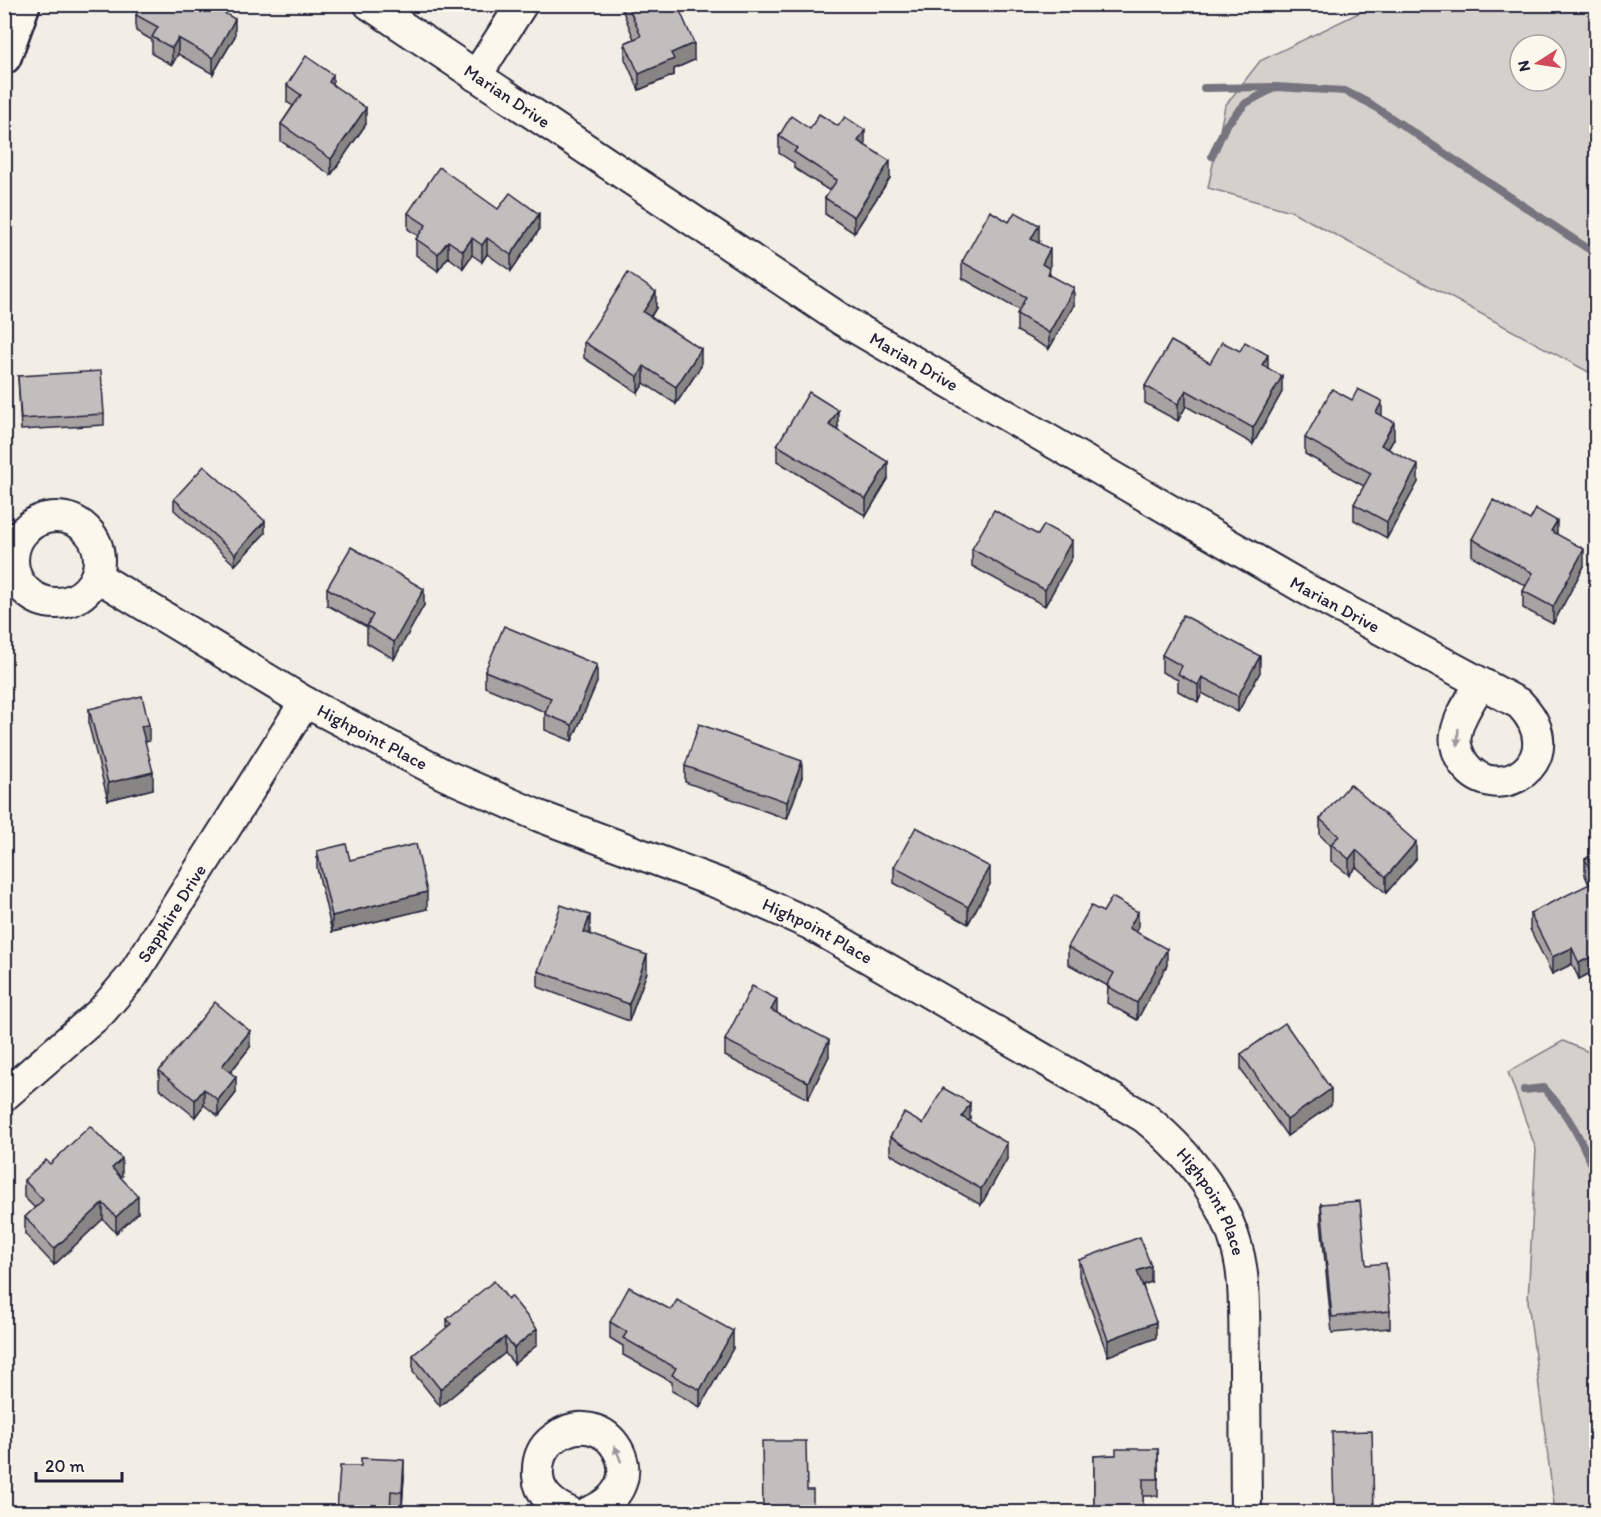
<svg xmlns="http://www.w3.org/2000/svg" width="1601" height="1517" viewBox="0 0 1601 1517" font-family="Itim,sans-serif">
	<rect width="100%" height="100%" fill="#f2eee5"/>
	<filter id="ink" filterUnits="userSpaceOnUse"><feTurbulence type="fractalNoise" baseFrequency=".0167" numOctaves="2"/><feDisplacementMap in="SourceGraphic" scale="12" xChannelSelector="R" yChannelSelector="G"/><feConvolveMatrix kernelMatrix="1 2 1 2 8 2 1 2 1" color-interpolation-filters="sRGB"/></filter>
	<g filter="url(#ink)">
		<g fill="#d4d1cc" stroke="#7b7a84" stroke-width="1.5" fill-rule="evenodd">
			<path d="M1377 4 1596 5V376L1291 211 1208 188 1225 106 1260 61ZM1520 45H1556V81H1520Z"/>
			<polygon points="1563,1041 1596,1055 1596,1512 1555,1512 1528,1301 1536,1149 1508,1072"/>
		</g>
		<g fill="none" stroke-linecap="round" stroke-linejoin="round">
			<g stroke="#76747f" stroke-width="8">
				<polyline points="1204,88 1275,87"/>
				<polyline points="1212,156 1226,125 1246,103 1276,87 1345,91 1369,103 1596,254"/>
				<path d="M1524 1090 1544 1088C1572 1119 1580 1138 1596 1174"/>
			</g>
			<defs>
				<g id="street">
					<path id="s1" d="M369 4 842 320 1304 588 1520 704C1573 760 1497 809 1464 764 1459 756 1454 744 1456 734 1459 716 1471 700 1480 684"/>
					<polyline points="476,76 522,4"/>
					<circle cx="56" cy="560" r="43"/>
					<path id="s2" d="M96 576 305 702 445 775 539 816 723 885 810 924 1144 1117C1196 1159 1239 1216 1243 1285 1245 1312 1244 1340 1245 1367 1245 1415 1246 1464 1246 1512"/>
					<path id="s3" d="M4 1096 101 1012 133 975 305 702"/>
					<path d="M569 1512C554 1506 539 1494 538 1476 537 1461 541 1448 553 1439 605 1397 661 1484 589 1512"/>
				</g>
				<polyline id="secondary" points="4,57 23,4"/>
			</defs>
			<use href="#street" stroke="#22223b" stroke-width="34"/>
			<use href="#secondary" stroke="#22223b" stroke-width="38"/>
			<use href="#street" stroke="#fbf7ec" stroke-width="30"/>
			<use href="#secondary" stroke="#fbf7ec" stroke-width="33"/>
		</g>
		<g fill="#a7a3a3" stroke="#22223b" stroke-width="1.5">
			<polygon points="620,4 677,4 694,60 674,69 674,75 639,90 625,59 625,43 634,39"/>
			<polygon points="136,15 235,36 213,74 178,54 172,65 152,54 152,40 136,31"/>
			<polygon points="287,85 333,85 366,124 331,175 281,141 281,124 293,106 287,102"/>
			<polygon points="810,129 865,145 890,178 854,233 825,214 825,198 830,191 794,168 794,163 779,153 779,136"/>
			<polygon points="498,209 539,230 511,271 487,254 482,262 472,255 463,268 448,257 438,271 416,255 416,239 418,236 408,229 408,213"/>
			<polygon points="1039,242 1038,243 1050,266 1049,268 1050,275 1074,305 1049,349 1017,331 1017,314 1019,310 962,278 962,262"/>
			<polygon points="656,308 651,317 701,366 676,404 644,383 638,393 584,358 584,342"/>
			<polygon points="1210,363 1268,368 1282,392 1253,444 1186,406 1178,421 1145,403 1145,386"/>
			<polygon points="18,376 104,414 104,425 21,430"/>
			<polygon points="1382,416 1394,439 1388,449 1418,482 1387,538 1354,520 1354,504 1364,486 1305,454 1305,438"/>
			<polygon points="838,427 836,430 888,479 866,516 777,461 777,445"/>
			<polygon points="174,499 265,533 235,565 174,510"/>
			<polygon points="1557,534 1584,566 1553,624 1523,608 1523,591 1526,586 1472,556 1472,539"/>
			<polygon points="972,549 1072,557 1045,606 972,566"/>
			<polygon points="327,588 424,605 394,659 367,643 367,627 327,605"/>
			<polygon points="1162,655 1260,672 1238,712 1202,693 1198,702 1178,691 1178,680 1162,672"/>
			<polygon points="485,671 597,682 572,741 545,730 545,712 485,687"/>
			<polygon points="89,709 149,741 145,742 153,789 108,800 89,726"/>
			<polygon points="685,766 802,777 787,819 685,782"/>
			<polygon points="1320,819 1416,859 1386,893 1356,867 1349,875 1331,861 1331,846 1320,835"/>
			<polygon points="317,851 350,860 427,909 332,932 317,868"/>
			<polygon points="1596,853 1596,970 1579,979 1572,964 1552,974 1530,929 1530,913 1589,885 1585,875 1585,859"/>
			<polygon points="894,867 990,884 968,924 894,883"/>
			<polygon points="1103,912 1138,928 1136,931 1167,965 1137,1020 1107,1003 1108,986 1068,964 1068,947"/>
			<polygon points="590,932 589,934 647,972 629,1021 538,987 538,971"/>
			<polygon points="777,1013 829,1056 808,1099 725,1056 725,1040"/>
			<polygon points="250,1047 230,1073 236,1093 218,1116 204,1105 195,1117 159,1088 159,1071"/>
			<polygon points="1241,1054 1331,1105 1287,1136 1241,1070"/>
			<polygon points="970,1119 969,1121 1007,1159 981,1205 890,1154 890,1137 923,1124"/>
			<polygon points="50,1164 122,1176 120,1177 138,1213 116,1233 103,1219 54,1265 25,1234 25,1217 35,1208 24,1197 24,1180"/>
			<polygon points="1321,1204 1366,1265 1390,1311 1390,1328 1332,1333 1321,1221"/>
			<polygon points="1079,1260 1151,1282 1143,1285 1156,1338 1108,1356 1079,1276"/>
			<polygon points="447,1319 537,1345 514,1364 505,1353 440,1406 413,1372 413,1355 447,1328"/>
			<polygon points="610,1322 733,1348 700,1407 672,1391 672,1382 623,1355 623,1346 610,1338"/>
			<polygon points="1158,1449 1158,1496 1143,1496 1143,1512 1094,1512 1094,1456 1116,1455"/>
			<polygon points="404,1476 402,1508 391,1507 391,1512 337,1512"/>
		</g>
		<g fill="#888585" stroke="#22223b" stroke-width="1.5">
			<polygon points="235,19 235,36 213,74 213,58"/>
			<polygon points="178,38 178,54 172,65 172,48"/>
			<polygon points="694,43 694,60 674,69 674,75 639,90 639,74 671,53"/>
			<polygon points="333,75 333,91 329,82"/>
			<polygon points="366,108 366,124 331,175 331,159"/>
			<polygon points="865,130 865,147 858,141"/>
			<polygon points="890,161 890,178 854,233 854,217"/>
			<polygon points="539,214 539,230 511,271 511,255"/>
			<polygon points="1039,225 1039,242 1031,256 1031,239"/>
			<polygon points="472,238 472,255 463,268 463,251"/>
			<polygon points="487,238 487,254 482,262 482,245"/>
			<polygon points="448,241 448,257 438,271 438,254"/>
			<polygon points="1050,249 1050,266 1042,281 1042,264"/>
			<polygon points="1074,288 1074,305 1049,349 1049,333"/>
			<polygon points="656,292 656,308 643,328 643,312"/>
			<polygon points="701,349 701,366 676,404 676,387"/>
			<polygon points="1268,355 1268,372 1262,365"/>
			<polygon points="644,366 644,383 638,393 638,377"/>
			<polygon points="1282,376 1282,392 1253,444 1253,428"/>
			<polygon points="1186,390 1186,406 1178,421 1178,404"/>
			<polygon points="1382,401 1382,418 1376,413"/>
			<polygon points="838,410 838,427 829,442 829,425"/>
			<polygon points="1394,422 1394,439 1381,461 1381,445"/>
			<polygon points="888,462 888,479 866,516 866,499"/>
			<polygon points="1418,465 1418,482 1387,538 1387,522"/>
			<polygon points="265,521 265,533 235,565 235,554"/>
			<polygon points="1557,521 1557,537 1551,531"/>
			<polygon points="1072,540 1072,557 1045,606 1045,590"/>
			<polygon points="1584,549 1584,566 1553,624 1553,607"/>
			<polygon points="424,589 424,605 394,659 394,642"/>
			<polygon points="1260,656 1260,672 1238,712 1238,696"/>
			<polygon points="597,665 597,682 572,741 572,725"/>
			<polygon points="1202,677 1202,693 1198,702 1198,685"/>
			<polygon points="149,725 149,741 141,743 141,726"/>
			<polygon points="802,761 802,777 787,819 787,802"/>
			<polygon points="153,772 153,789 108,800 108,783"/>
			<polygon points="1416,842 1416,859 1386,893 1386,877"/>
			<polygon points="1356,850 1356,867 1349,875 1349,859"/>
			<polygon points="990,867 990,884 968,924 968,907"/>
			<polygon points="427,892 427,909 332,932 332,916"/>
			<polygon points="1138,912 1138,928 1129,944 1129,928"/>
			<polygon points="590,915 590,932 584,948 584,932"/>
			<polygon points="1572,948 1572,964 1552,974 1552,957"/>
			<polygon points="1167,949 1167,965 1137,1020 1137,1003"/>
			<polygon points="1596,954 1596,970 1579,979 1579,963"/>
			<polygon points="647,955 647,972 629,1021 629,1004"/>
			<polygon points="777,999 777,1015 771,1010"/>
			<polygon points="250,1031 250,1047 222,1083 222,1066"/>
			<polygon points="829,1040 829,1056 808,1099 808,1082"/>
			<polygon points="236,1077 236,1093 218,1116 218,1100"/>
			<polygon points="204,1089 204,1105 195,1117 195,1100"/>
			<polygon points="1331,1089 1331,1105 1287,1136 1287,1120"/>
			<polygon points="970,1103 970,1119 962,1134 962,1117"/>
			<polygon points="1007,1143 1007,1159 981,1205 981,1189"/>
			<polygon points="122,1159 122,1176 112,1185 112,1168"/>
			<polygon points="138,1196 138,1213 116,1233 116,1217"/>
			<polygon points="103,1203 103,1219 54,1265 54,1249"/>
			<polygon points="1151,1266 1151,1282 1137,1287 1137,1271"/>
			<polygon points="1156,1322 1156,1338 1108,1356 1108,1340"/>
			<polygon points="537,1329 537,1345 514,1364 514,1348"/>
			<polygon points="733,1331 733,1348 700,1407 700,1390"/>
			<polygon points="505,1337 505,1353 440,1406 440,1389"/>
			<polygon points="404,1460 404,1476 402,1508 402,1492"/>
		</g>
		<g fill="#c2bebe" stroke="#22223b" stroke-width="1.5">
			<polygon points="142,4 208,4 235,19 213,58 178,38 172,48 152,37 158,27 136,15"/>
			<polygon points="627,4 677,4 694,43 671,53 674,59 639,74 625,43 641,36"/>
			<polygon points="306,56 333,75 329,82 366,108 331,159 281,124 301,95 287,85"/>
			<polygon points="819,114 838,126 845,117 865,130 858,141 890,161 854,217 825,198 837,180 794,152 797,148 779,136 791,116 810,129"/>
			<polygon points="439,167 498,209 510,193 539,214 511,255 487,238 482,245 472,238 463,251 448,241 438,254 416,239 426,225 408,213"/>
			<polygon points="990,211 1009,222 1015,212 1039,225 1031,239 1050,249 1042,264 1050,269 1048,274 1074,288 1049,333 1017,314 1026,297 962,262"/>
			<polygon points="628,273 656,292 643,312 701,349 676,387 644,366 638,377 584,342"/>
			<polygon points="1171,341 1210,363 1222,342 1240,351 1245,342 1268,355 1262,365 1282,376 1253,428 1186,390 1178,404 1145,386"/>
			<polygon points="101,371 104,414 21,419 18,376"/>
			<polygon points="1332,389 1352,400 1358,389 1382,401 1376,413 1394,422 1381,445 1418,465 1387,522 1354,504 1371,473 1305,438"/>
			<polygon points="809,392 838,410 829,425 888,462 866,499 777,445"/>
			<polygon points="204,466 265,521 235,554 174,499"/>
			<polygon points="1493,500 1530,520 1536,509 1557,521 1551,531 1584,549 1553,607 1523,591 1533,573 1472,539"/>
			<polygon points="994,510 1038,535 1044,525 1072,540 1045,590 972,549"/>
			<polygon points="351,547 424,589 394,642 367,626 373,615 327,588"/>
			<polygon points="1183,615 1260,656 1238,696 1202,677 1198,685 1178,674 1182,666 1162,655"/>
			<polygon points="504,626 597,665 572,725 545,714 551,698 485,671"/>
			<polygon points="142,696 149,725 141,726 153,772 108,783 89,709"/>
			<polygon points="699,724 802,761 787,802 685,766"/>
			<polygon points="1350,784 1416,842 1386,877 1356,850 1349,859 1331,844 1339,836 1320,819"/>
			<polygon points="916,827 990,867 968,907 894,867"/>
			<polygon points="346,844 350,860 416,844 427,892 332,916 317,851"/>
			<polygon points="1596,853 1596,954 1579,963 1572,948 1552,957 1530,913 1596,881 1585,859"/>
			<polygon points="1112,897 1138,912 1129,928 1167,949 1137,1003 1107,986 1114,973 1068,947 1091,906 1103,912"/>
			<polygon points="561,905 590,915 584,932 647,955 629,1004 538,971"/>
			<polygon points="752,986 777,999 771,1010 829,1040 808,1082 725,1040"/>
			<polygon points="215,1002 250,1031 222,1066 236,1077 218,1100 204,1089 195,1100 159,1071"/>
			<polygon points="1285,1023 1331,1089 1287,1120 1241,1054"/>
			<polygon points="943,1088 970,1103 962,1117 1007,1143 981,1189 890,1137 904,1113 923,1124"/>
			<polygon points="90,1126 122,1159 112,1168 138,1196 116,1217 103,1203 54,1249 25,1217 43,1200 24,1180 46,1160 50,1164"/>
			<polygon points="1360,1201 1366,1265 1386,1263 1390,1311 1332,1317 1321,1204"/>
			<polygon points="1140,1237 1151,1266 1137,1271 1156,1322 1108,1340 1079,1260"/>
			<polygon points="494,1281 508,1299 511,1296 537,1329 514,1348 505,1337 440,1389 413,1355 451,1324 447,1319"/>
			<polygon points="629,1287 671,1310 677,1300 733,1331 700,1390 672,1375 676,1368 623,1338 627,1332 610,1322"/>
			<polygon points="1372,1431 1374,1512 1334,1512 1332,1432"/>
			<polygon points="762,1441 806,1441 807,1490 813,1490 813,1512 763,1512"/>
			<polygon points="1116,1449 1158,1449 1158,1479 1143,1479 1143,1512 1094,1512 1094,1456 1116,1455"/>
			<polygon points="361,1458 404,1460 402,1492 391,1491 390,1512 337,1512 340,1466 361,1466"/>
		</g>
		<defs><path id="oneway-solid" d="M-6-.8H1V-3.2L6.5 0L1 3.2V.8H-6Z" transform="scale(1.5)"/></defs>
		<g fill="#99979c">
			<use href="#oneway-solid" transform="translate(1458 737) rotate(92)"/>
			<use href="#oneway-solid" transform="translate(618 1454) rotate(-111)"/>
		</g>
	</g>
	<g text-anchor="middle" stroke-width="6" stroke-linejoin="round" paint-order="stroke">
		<g font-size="18" fill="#22223b" stroke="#fbf7ec">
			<text dy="6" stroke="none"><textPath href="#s1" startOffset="166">Marian Drive</textPath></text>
			<text dy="6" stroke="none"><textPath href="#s1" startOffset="652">Marian Drive</textPath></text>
			<text dy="6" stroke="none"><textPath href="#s1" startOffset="1138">Marian Drive</textPath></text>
			<text dy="6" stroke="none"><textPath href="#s2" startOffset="320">Highpoint Place</textPath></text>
			<text dy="6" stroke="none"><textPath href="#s3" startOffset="250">Sapphire Drive</textPath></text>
			<text dy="6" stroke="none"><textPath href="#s2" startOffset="806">Highpoint Place</textPath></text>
			<text dy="6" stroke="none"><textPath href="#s2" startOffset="1292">Highpoint Place</textPath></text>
		</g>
	</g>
	<rect width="1601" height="1517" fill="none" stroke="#fbf7ec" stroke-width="24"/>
	<rect x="12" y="12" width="1577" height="1493" fill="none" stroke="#22223b" stroke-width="2" filter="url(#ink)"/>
	<g transform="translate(1538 63) rotate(258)"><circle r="28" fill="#fbf7ec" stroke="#a4a2a5" stroke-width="1.5"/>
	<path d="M0-4.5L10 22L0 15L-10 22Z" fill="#d1495b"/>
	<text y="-9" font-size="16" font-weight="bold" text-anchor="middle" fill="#22223b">N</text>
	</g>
	<path d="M36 1472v9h86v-9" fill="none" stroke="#22223b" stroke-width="3"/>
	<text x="45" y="1472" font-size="18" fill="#22223b" stroke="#fbf7ec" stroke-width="4.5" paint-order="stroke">20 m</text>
</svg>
